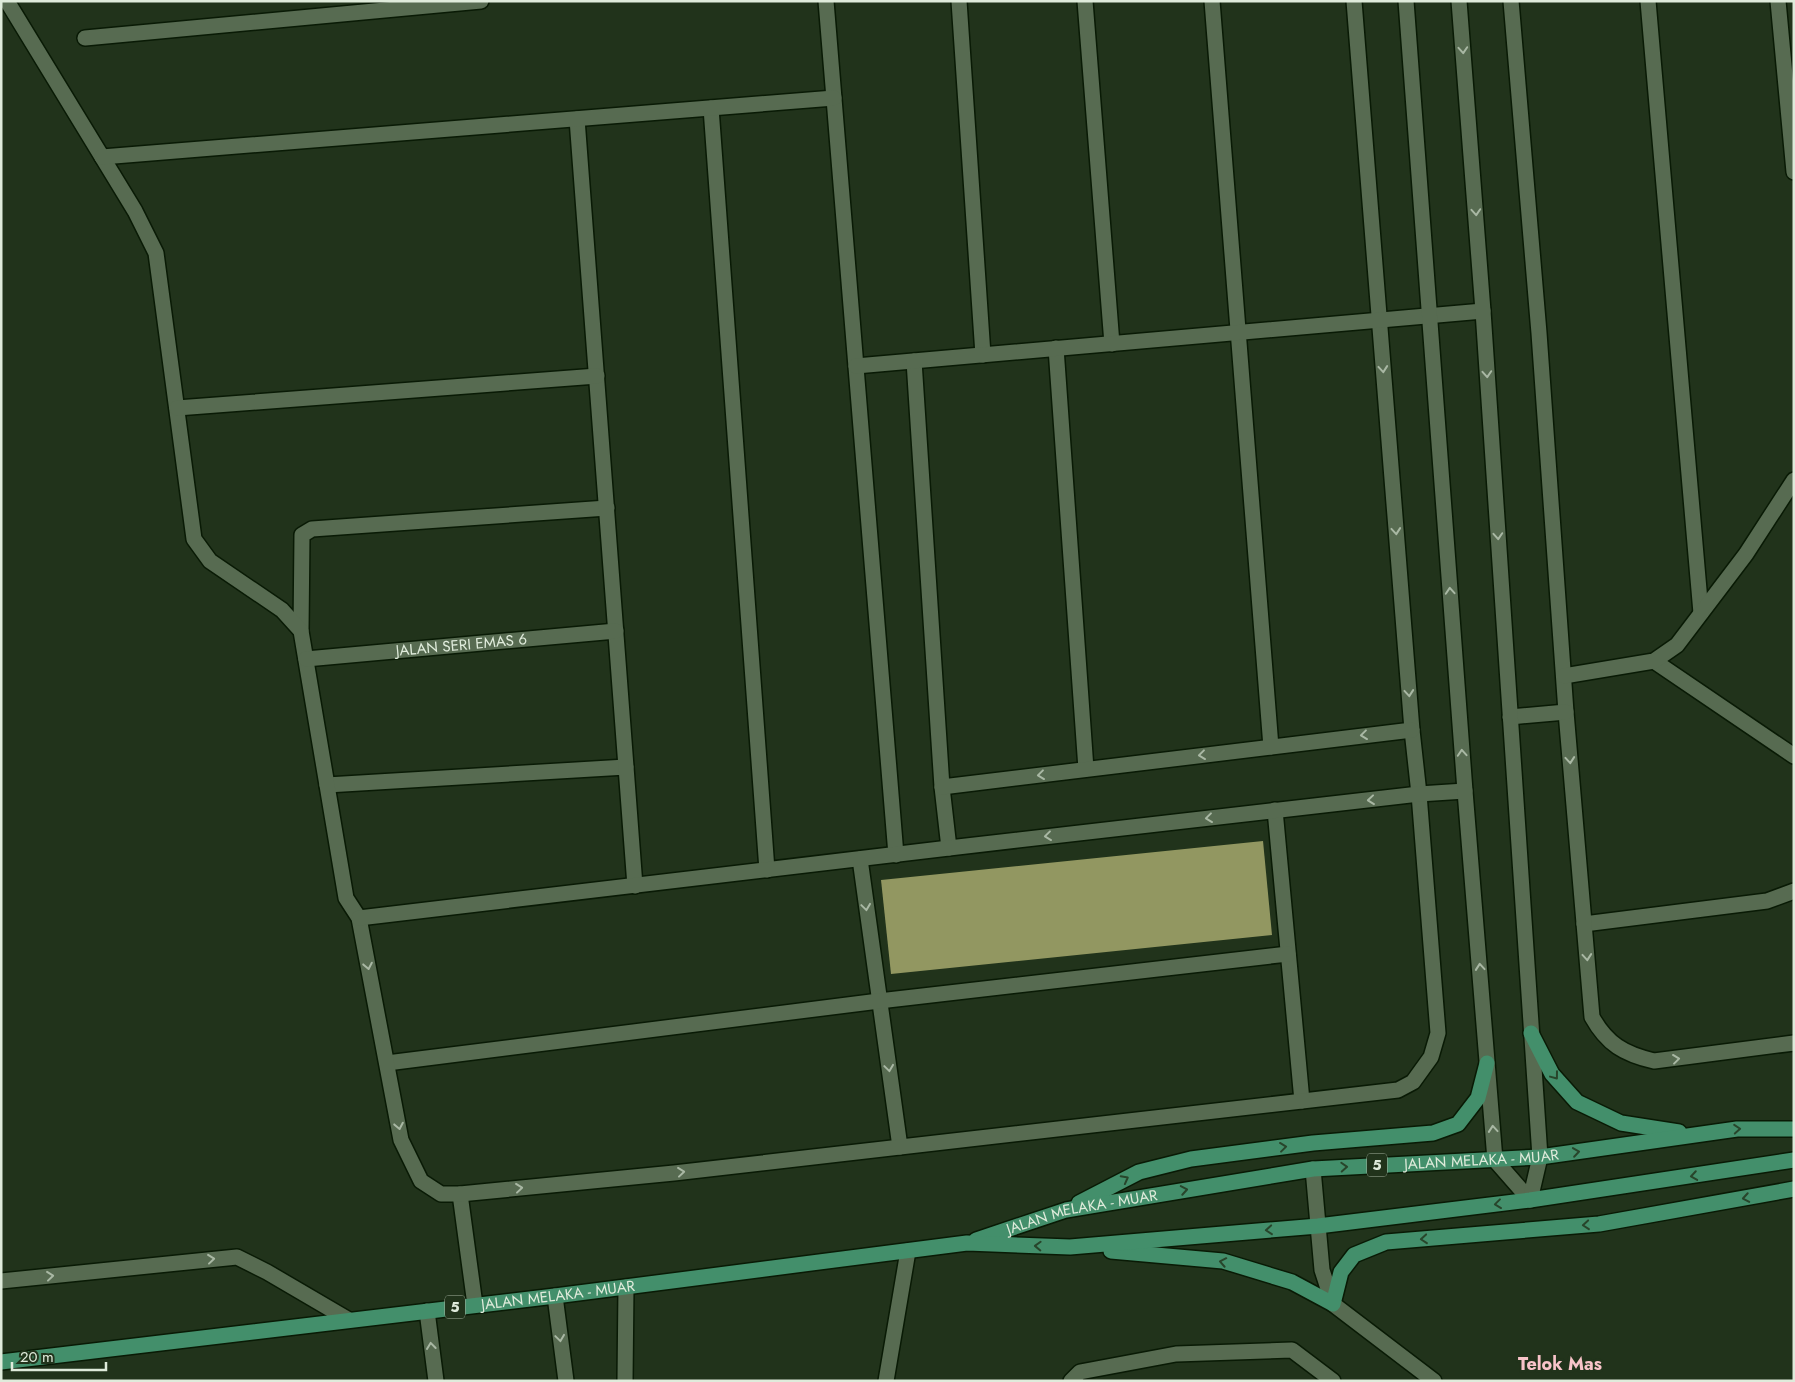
<svg xmlns="http://www.w3.org/2000/svg" width="1795" height="1382" viewBox="0 0 1795 1382" font-family="Jost,sans-serif">
	<rect width="100%" height="100%" fill="#21331b"/>
	<polygon fill="#929761" points="1263,841 1272,935 891,974 881,880"/>
	<g fill="none" stroke-linecap="round" stroke-linejoin="round">
		<defs>
			<g id="service">
				<polyline points="959,1 983,355"/>
				<polyline points="1212,1 1271,747"/>
				<polyline points="1648,1 1701,613"/>
				<polyline points="85,38 481,1"/>
				<polyline points="711,108 767,870"/>
				<polyline points="1056,348 1086,769"/>
				<polyline points="301,631 302,535 312,529 607,508"/>
				<polyline points="1654,661 1794,756"/>
				<polyline points="327,785 626,767"/>
				<polyline points="1275,810 1302,1101"/>
				<polyline points="860,859 900,1147"/>
				<polyline points="1584,924 1767,901 1794,891"/>
				<polyline points="387,1063 879,1001 1288,954"/>
				<polyline points="460,1194 475,1305"/>
				<polyline points="1,1281 237,1257 267,1272 349,1320"/>
				<polyline points="555,1296 566,1381"/>
				<polyline points="427,1311 436,1381"/>
				<polyline points="886,1381 908,1251"/>
				<polyline points="1071,1381 1080,1372 1176,1354 1292,1350 1333,1381"/>
			</g>
			<g id="minor">
				<polyline points="7,1 135,211 156,253 194,539 210,561 282,610 301,631 346,898 359,918 401,1140 421,1181 441,1194 460,1194 674,1173 1398,1090 1413,1082 1431,1057 1438,1033 1419,794 1412,730 1354,1"/>
				<polyline points="826,1 896,855"/>
				<polyline points="1085,1 1112,344"/>
				<path d="M1511 1 1539 333 1566 712 1592 1017C1607 1044 1624 1054 1654 1061L1794 1043"/>
				<polyline points="1778,1 1794,172"/>
				<polyline points="577,119 635,886"/>
				<polyline points="102,157 834,98"/>
				<polyline points="914,361 942,787 949,848"/>
				<polyline points="856,366 1483,311"/>
				<polyline points="177,408 597,376"/>
				<path id="s1" d="M306 659 616 631"/>
				<polyline points="1564,676 1654,661 1677,645 1746,554 1794,480"/>
				<polyline points="1510,717 1566,712"/>
				<polyline points="942,787 1412,730"/>
				<polyline points="359,918 949,848 1419,794 1465,791"/>
				<polyline points="1313,1169 1322,1270 1333,1304 1434,1381"/>
				<polyline points="625,1381 626,1287"/>
			</g>
			<g id="tertiary">
				<polyline points="1406,1 1465,791 1495,1160 1530,1200"/>
				<polyline points="1459,1 1483,311 1540,1157 1530,1200"/>
			</g>
			<g id="primary">
				<polyline points="1531,1033 1552,1074 1577,1102 1621,1123 1679,1132"/>
				<polyline points="1079,1203 1139,1172 1191,1159 1313,1143 1433,1133 1458,1124 1478,1098 1487,1063"/>
				<path id="s2" d="M976 1240 1066 1210 1313 1169 1540 1157 1737 1129H1794"/>
				<polyline points="1111,1251 1223,1261 1292,1282 1333,1304 1341,1272 1354,1255 1386,1242 1599,1224 1794,1189"/>
				<path id="s3" d="M1 1362 555 1296 967 1243 1070 1247 1318 1226 1530 1200 1794 1160"/>
			</g>
		</defs>
		<use href="#service" stroke="#091a05" stroke-width="18"/>
		<use href="#minor" stroke="#091a05" stroke-width="18"/>
		<use href="#tertiary" stroke="#091a05" stroke-width="18"/>
		<use href="#primary" stroke="#091a05" stroke-width="18"/>
		<use href="#service" stroke="#576b51" stroke-width="15"/>
		<use href="#minor" stroke="#576b51" stroke-width="15"/>
		<use href="#tertiary" stroke="#576b51" stroke-width="15"/>
		<use href="#primary" stroke="#438f6b" stroke-width="15"/>
	</g>
	<defs><path id="oneway-chevron" d="M-2-3.5L2.5 0L-2 3.5" fill="none" stroke-width="1.6" stroke-linecap="round" stroke-linejoin="round" transform="scale(1.25)"/></defs>
	<g stroke="#a9b8a4">
		<use href="#oneway-chevron" transform="translate(1463 50) rotate(86)"/>
		<use href="#oneway-chevron" transform="translate(1476 212) rotate(86)"/>
		<use href="#oneway-chevron" transform="translate(1383 369) rotate(85)"/>
		<use href="#oneway-chevron" transform="translate(1487 374) rotate(86)"/>
		<use href="#oneway-chevron" transform="translate(1396 531) rotate(85)"/>
		<use href="#oneway-chevron" transform="translate(1498 536) rotate(86)"/>
		<use href="#oneway-chevron" transform="translate(1450 591) rotate(-94)"/>
		<use href="#oneway-chevron" transform="translate(1409 693) rotate(85)"/>
		<use href="#oneway-chevron" transform="translate(1364 735) rotate(173)"/>
		<use href="#oneway-chevron" transform="translate(1462 753) rotate(-94)"/>
		<use href="#oneway-chevron" transform="translate(1202 755) rotate(173)"/>
		<use href="#oneway-chevron" transform="translate(1570 760) rotate(85)"/>
		<use href="#oneway-chevron" transform="translate(1041 775) rotate(173)"/>
		<use href="#oneway-chevron" transform="translate(1371 800) rotate(174)"/>
		<use href="#oneway-chevron" transform="translate(1209 818) rotate(173)"/>
		<use href="#oneway-chevron" transform="translate(1048 836) rotate(173)"/>
		<use href="#oneway-chevron" transform="translate(866 907) rotate(82)"/>
		<use href="#oneway-chevron" transform="translate(1587 957) rotate(85)"/>
		<use href="#oneway-chevron" transform="translate(368 966) rotate(79)"/>
		<use href="#oneway-chevron" transform="translate(1480 967) rotate(-95)"/>
		<use href="#oneway-chevron" transform="translate(1676 1059) rotate(-7)"/>
		<use href="#oneway-chevron" transform="translate(889 1068) rotate(82)"/>
		<use href="#oneway-chevron" transform="translate(399 1126) rotate(79)"/>
		<use href="#oneway-chevron" transform="translate(1493 1129) rotate(-95)"/>
		<use href="#oneway-chevron" transform="translate(681 1172) rotate(-6)"/>
		<use href="#oneway-chevron" transform="translate(519 1188) rotate(-6)"/>
		<use href="#oneway-chevron" transform="translate(211 1259) rotate(-6)"/>
		<use href="#oneway-chevron" transform="translate(50 1276) rotate(-6)"/>
		<use href="#oneway-chevron" transform="translate(560 1338) rotate(82)"/>
		<use href="#oneway-chevron" transform="translate(431 1346) rotate(-97)"/>
	</g>
	<g stroke="#28452b">
		<use href="#oneway-chevron" transform="translate(1555 1076) rotate(53)"/>
		<use href="#oneway-chevron" transform="translate(1737 1129) rotate(-4)"/>
		<use href="#oneway-chevron" transform="translate(1283 1147) rotate(-7)"/>
		<use href="#oneway-chevron" transform="translate(1576 1152) rotate(-8)"/>
		<use href="#oneway-chevron" transform="translate(1344 1167) rotate(-3)"/>
		<use href="#oneway-chevron" transform="translate(1694 1176) rotate(171)"/>
		<use href="#oneway-chevron" transform="translate(1125 1179) rotate(-28)"/>
		<use href="#oneway-chevron" transform="translate(1184 1190) rotate(-10)"/>
		<use href="#oneway-chevron" transform="translate(1746 1198) rotate(170)"/>
		<use href="#oneway-chevron" transform="translate(1498 1204) rotate(173)"/>
		<use href="#oneway-chevron" transform="translate(1586 1225) rotate(175)"/>
		<use href="#oneway-chevron" transform="translate(1269 1230) rotate(175)"/>
		<use href="#oneway-chevron" transform="translate(1424 1239) rotate(175)"/>
		<use href="#oneway-chevron" transform="translate(1038 1246) rotate(-178)"/>
		<use href="#oneway-chevron" transform="translate(1223 1262) rotate(-169)"/>
	</g>
	<g text-anchor="middle" stroke-width="5" stroke-linejoin="round" paint-order="stroke">
		<g fill="#21331b" stroke="#a6b4a1" stroke-width="1">
			<rect x="1367" y="1153.5" width="20" height="23" rx="4"/>
			<rect x="445" y="1295.5" width="20" height="23" rx="4"/>
		</g>
		<g font-size="14" font-weight="bold" fill="#dfebdb">
			<text x="1377" y="1170">5</text>
			<text x="455" y="1312">5</text>
		</g>
		<g font-size="15" fill="#dfebdb" stroke="#21331b">
			<text dy="5" stroke="none"><textPath href="#s1" startOffset="156">JALAN SERI EMAS 6</textPath></text>
			<text dy="5" stroke="none"><textPath href="#s2" startOffset="514">JALAN MELAKA - MUAR</textPath></text>
			<text dy="5" stroke="none"><textPath href="#s2" startOffset="110">JALAN MELAKA - MUAR</textPath></text>
			<text dy="5" stroke="none"><textPath href="#s3" startOffset="561">JALAN MELAKA - MUAR</textPath></text>
		</g>
		<g font-size="18" font-weight="bold" fill="#f8c4c9" stroke="#21331b">
			<text x="1560" y="1370">Telok Mas</text>
		</g>
	</g>
	<rect width="1795" height="1382" fill="none" stroke="#dfebdb" stroke-width="5"/>
	<path d="M12 1362v8h94v-8" fill="none" stroke="#dfebdb" stroke-width="2.5"/>
	<text x="20" y="1362" font-size="15" fill="#dfebdb" stroke="#21331b" stroke-width="4" paint-order="stroke">20 m</text>
</svg>
